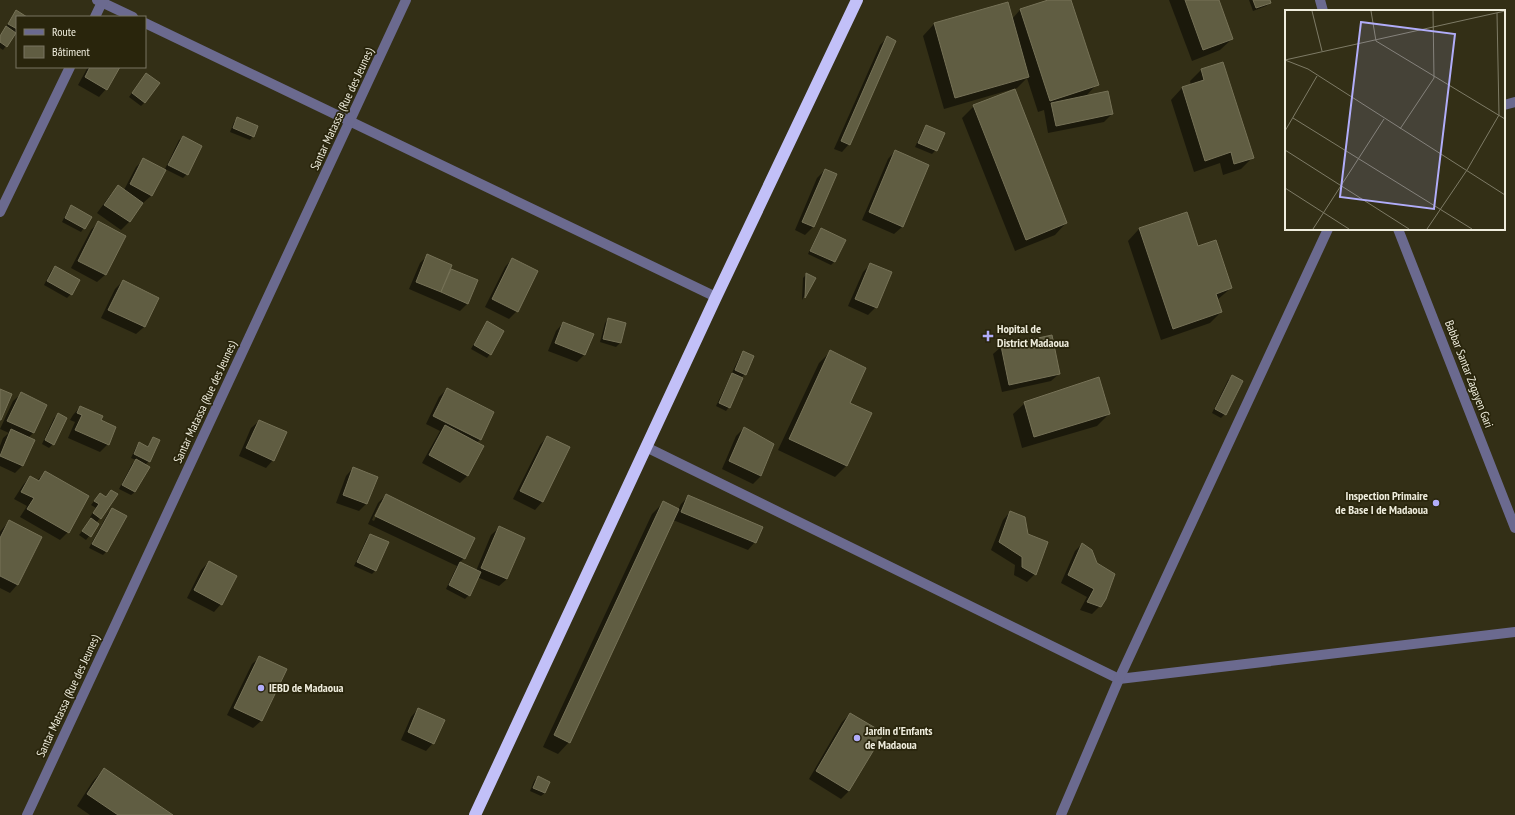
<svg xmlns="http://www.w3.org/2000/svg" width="1515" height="815" viewBox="0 0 1515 815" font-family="'PT Sans Narrow',sans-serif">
	<rect width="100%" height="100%" fill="#332f16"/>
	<g fill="#0007" fill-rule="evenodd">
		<polygon points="1051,0 1070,0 1097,84 1085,97 1112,114 1104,122 1048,133 1044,110 1038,112 1027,78 1017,88 1014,89 1066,223 1055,235 1015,251 962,118 974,106 1013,91 1013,89 944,109 923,36 934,24 1007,3 1012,19 1020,10"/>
		<polygon points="1169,0 1218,0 1232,39 1220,50 1192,61"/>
		<polygon points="1249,0 1269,0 1270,3 1266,6 1253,11"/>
		<polygon points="16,12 25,17 17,17 17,34 15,33 3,50 0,48 0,36"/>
		<polygon points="887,38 849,144 842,152 834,149 880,45"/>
		<polygon points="88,67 119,67 106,89 99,97 78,85"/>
		<polygon points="1201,70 1252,158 1241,169 1223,175 1220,163 1194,172 1171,100 1182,88 1191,85 1190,81"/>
		<polygon points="146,74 145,102 141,106 129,97"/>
		<polygon points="237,119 253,136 250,140 230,132 234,122"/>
		<polygon points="927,126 936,150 932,154 915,147 923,130"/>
		<polygon points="183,137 187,174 183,178 165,169 179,140"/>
		<polygon points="895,151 928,165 902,227 894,234 862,220 888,159"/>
		<polygon points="144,159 164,170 151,196 143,203 142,203 129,222 121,230 97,213 111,194 119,186 124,190 136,167"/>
		<polygon points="825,170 836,175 813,227 805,235 795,230 817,178"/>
		<polygon points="71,207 91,217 81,232 62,222 68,210"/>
		<polygon points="1186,213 1197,247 1231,288 1217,300 1221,312 1210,323 1161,340 1128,241 1139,229"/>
		<polygon points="99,222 125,236 105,275 97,282 71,268 91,230"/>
		<polygon points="821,229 845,240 834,262 831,265 808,254 818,233"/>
		<polygon points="428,255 449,269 477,281 468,303 460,311 409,289 420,263"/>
		<polygon points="512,259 517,311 509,319 485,307 505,267"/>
		<polygon points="870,265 876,307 868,315 848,306 863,272"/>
		<polygon points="55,267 79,280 71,294 67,298 44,285 51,271"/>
		<polygon points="806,275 814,278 802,300 803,278"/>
		<polygon points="123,281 158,298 144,327 136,334 101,318 115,289"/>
		<polygon points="608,319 625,323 620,343 616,347 600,342 605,323"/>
		<polygon points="487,322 490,354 487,358 471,349 484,326"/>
		<polygon points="563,323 584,355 577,362 548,351 556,331"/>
		<polygon points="1001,347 1059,374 1051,381 1002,392 993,354"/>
		<polygon points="831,351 848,403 871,414 846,466 835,477 778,450 819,363"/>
		<polygon points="743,352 753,357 745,374 741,378 729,407 726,411 716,406 740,356"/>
		<polygon points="1232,377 1225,414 1221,418 1212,413 1228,380"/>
		<polygon points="447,389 493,412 480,440 476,443 483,446 467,476 460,483 422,463 440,431 426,424 439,397"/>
		<polygon points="21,394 46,406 33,433 28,438 23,465 15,473 0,466 0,446 3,438 9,433 0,429 13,401"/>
		<polygon points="1025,403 1109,414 1097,426 1022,448 1013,414"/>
		<polygon points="80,407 100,421 108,444 100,452 68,438 75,422 70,420 73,415"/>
		<polygon points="58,415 53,444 49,448 42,444 54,418"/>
		<polygon points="259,421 273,460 266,468 239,456 251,428"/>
		<polygon points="744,428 773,444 761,476 753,484 722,469 736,436"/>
		<polygon points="547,437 569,448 542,502 535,510 513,499 540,445"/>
		<polygon points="153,438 149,461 145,465 135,492 131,495 119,489 132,464 136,460 131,458 136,447 139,443 147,447"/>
		<polygon points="353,468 366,504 359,511 336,503 346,476"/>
		<polygon points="45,472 68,532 60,540 20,517 27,506 14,499 23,485 30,477 37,481"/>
		<polygon points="111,491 100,518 96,523 98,525 86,540 79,535 92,519 90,517 96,508 91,505 100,494 105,498"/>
		<path d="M386 495 464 558 459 563 476 571 491 535 499 528 507 579 499 586 477 577 469 595 465 599 446 589 457 566 368 524 378 503ZM380 503H383L374 521 372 520Z"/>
		<polygon points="688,497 755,542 748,550 673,520 569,742 558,754 543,747 652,514 663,503 678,510 681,504"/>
		<polygon points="112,510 126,517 106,552 103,555 89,548 108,513"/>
		<polygon points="1010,512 1035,574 1027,582 1014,575 1015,565 991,550 1003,520"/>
		<polygon points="9,521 40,537 17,585 10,593 0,588 0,532"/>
		<polygon points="370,535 375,571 372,574 354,566 367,538"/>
		<polygon points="1082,544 1100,606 1092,614 1080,610 1087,597 1061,583 1075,551"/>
		<polygon points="209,562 221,604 214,612 187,598 201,570"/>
		<polygon points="260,657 261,721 253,728 227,715 252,664"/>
		<polygon points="418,709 433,743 426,751 401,740 411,717"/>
		<polygon points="850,714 883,734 849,791 841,799 809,779 842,722"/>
		<polygon points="104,769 172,815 90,815 77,806 93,781"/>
		<polygon points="538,777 545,793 541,796 530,791 534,781"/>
	</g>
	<g fill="#605d42" stroke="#767257">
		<polygon points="1048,0 1071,0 1099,85 1050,101 1020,9"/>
		<polygon points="1185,0 1219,0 1233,39 1203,50"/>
		<polygon points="1253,0 1270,0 1271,3 1256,8"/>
		<polygon points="1008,2 1029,77 955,98 934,23"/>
		<polygon points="16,10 27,17 17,17 17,29 8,24"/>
		<polygon points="6,26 16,33 7,47 0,42 0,36"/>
		<polygon points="887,36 896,41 850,145 841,141"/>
		<polygon points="1223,62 1254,158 1234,164 1231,152 1205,161 1182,87 1204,80 1201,69"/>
		<polygon points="90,67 120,67 107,90 85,77"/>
		<polygon points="146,73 160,83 145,103 132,93"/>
		<polygon points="1015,89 1067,223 1026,240 973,105"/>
		<polygon points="1108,91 1113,114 1056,126 1051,103"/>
		<polygon points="237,117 258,126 254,137 233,128"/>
		<polygon points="926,125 945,133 937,151 918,143"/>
		<polygon points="183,136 202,146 188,175 168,165"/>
		<polygon points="895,150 929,165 903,227 869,212"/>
		<polygon points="143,158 166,170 152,196 130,184"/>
		<polygon points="825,169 837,174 814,227 802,222"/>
		<polygon points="118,185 143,203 130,222 104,205"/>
		<polygon points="71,205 92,217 85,229 65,218"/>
		<polygon points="1187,212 1198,246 1216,240 1232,288 1216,294 1222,312 1173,329 1139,228"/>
		<polygon points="98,221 126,236 106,275 78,261"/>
		<polygon points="821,228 846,240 835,262 810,251"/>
		<polygon points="427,254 452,265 441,292 416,282"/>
		<polygon points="512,258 538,271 518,312 492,299"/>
		<polygon points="870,263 892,272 877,308 855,299"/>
		<polygon points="55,266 80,280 72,295 47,281"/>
		<polygon points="451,269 478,280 468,304 441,292"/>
		<polygon points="806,273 816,278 805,298"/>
		<polygon points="123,280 159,298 145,327 108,310"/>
		<polygon points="608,318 626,323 621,343 603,339"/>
		<polygon points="487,321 504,331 491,355 474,345"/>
		<polygon points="563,322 594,334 585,355 555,343"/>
		<polygon points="1052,335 1060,374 1009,385 1001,346"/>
		<polygon points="830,350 866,368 850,403 872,413 847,466 789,439"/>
		<polygon points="743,351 754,356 746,375 735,370"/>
		<polygon points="732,373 743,378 730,408 719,403"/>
		<polygon points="1232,375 1243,381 1226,415 1215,409"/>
		<polygon points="1099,377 1110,414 1034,437 1024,402"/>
		<polygon points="447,388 494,412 481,440 433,416"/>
		<polygon points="0,389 12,394 1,420 0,420"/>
		<polygon points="21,392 47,405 34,433 7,421"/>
		<polygon points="80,406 103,416 101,420 116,427 109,445 75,430 82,415 77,413"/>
		<polygon points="58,413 67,418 54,445 45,440"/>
		<polygon points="259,420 287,432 274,461 246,448"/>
		<polygon points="445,425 484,446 468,476 429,455"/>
		<polygon points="744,427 774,444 761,476 729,461"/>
		<polygon points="11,429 35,440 23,466 0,456"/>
		<polygon points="547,436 570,447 543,502 520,491"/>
		<polygon points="153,437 160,440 150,462 134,454 139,442 148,447"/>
		<polygon points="136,459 150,467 135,492 122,485"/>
		<polygon points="353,467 378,477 367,504 343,495"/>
		<polygon points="45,471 89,496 69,533 27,509 34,498 21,492 30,476 39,481"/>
		<polygon points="111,490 118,494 101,519 93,513 99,504 94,501 100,493 106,497"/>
		<polygon points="386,494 475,538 465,559 375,516"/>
		<polygon points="688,495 763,527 756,543 681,512"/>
		<polygon points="663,501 679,509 570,743 554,735"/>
		<polygon points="112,508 127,516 107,552 92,544"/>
		<polygon points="1010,511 1025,517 1028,534 1048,542 1036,575 1022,567 1022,557 999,542"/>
		<polygon points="91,518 99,524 91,537 82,531"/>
		<polygon points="9,520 42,537 18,585 0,576 0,538"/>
		<polygon points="499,526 525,538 507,579 481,568"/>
		<polygon points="370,534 389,542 376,571 357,562"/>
		<polygon points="1082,543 1092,550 1097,563 1115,574 1106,599 1101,607 1087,602 1094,589 1068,575"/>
		<polygon points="209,561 237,576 222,605 194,590"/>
		<polygon points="460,562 481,572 470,596 449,585"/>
		<polygon points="259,656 287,669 262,721 234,708"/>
		<polygon points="418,708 445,720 434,744 408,732"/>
		<polygon points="850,713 884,733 849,791 816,771"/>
		<polygon points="104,768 173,815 118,815 87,794"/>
		<polygon points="538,776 550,782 545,793 533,788"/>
	</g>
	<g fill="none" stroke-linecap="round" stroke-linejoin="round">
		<g stroke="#6b6a8f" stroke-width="10">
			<polyline points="97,0 133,17"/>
			<polyline points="1320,0 1323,11"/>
			<polyline points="95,17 103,0"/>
			<polyline points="145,23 716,297"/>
			<polyline points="1504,105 1515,102"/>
			<polyline points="0,212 70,67"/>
			<polyline points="1398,229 1515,528"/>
			<polyline points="646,447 1119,679 1515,632"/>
			<polyline points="27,815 406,0"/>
			<polyline points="1061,815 1119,679 1328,229"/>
		</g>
		<polyline stroke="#c2c0f8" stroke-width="12" points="475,815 716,297 857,0"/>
	</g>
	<g fill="#b1adfa" stroke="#29250c" stroke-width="1.5">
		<path d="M986 330h4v4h4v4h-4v4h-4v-4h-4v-4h4z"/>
		<circle cx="1436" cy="503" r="4"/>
		<circle cx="261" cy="688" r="4"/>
		<circle cx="857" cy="738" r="4"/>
	</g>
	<g text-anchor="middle" stroke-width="3.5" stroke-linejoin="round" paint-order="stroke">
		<g font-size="12" fill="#efeddd" stroke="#29250c">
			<text transform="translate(342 109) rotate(-65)" y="4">Santar Matassa (Rue des Jeunes)</text>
			<text transform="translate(1469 374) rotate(69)" y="4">Babbar Santar Zagayen Gari</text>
			<text transform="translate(205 402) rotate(-65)" y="4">Santar Matassa (Rue des Jeunes)</text>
			<text transform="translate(68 696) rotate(-65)" y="4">Santar Matassa (Rue des Jeunes)</text>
		</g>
		<g font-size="12" font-weight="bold" fill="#efeddd" stroke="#29250c" text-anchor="start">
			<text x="997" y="333">Hopital de<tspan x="997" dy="14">District Madaoua</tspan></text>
			<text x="1428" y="500" text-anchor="end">Inspection Primaire<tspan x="1428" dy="14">de Base I de Madaoua</tspan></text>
			<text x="269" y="692">IEBD de Madaoua</text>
			<text x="865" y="735">Jardin d'Enfants<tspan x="865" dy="14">de Madaoua</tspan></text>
		</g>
	</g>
	<g transform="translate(1285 10)">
		<rect width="220" height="220" fill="#332f16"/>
		<path fill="none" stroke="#7e7b66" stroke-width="1" d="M27 1 37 41M86 1 91 31 220 109M0 50 220 1M0 50 23 59 220 185M8 108 187 219M115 119 149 68 148 1M0 121 32 66M0 140 124 219M0 178 64 219M28 219 99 109M142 219 182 160 214 105 212 3"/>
		<path fill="#b1adfa" fill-opacity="0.15" stroke="#b1adfa" stroke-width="2" d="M76 12 170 24 149 199 55 187Z"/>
		<rect width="220" height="220" fill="none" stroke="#efeddd" stroke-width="2"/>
	</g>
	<rect x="16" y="16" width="130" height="52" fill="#29250c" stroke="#787560"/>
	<rect x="24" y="29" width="20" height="6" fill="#6b6a8f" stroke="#787560"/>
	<text x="52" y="36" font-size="12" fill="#efeddd">Route</text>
	<rect x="24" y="46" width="20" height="12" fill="#605d42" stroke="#787560"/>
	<text x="52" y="56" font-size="12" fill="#efeddd">Bâtiment</text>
</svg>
